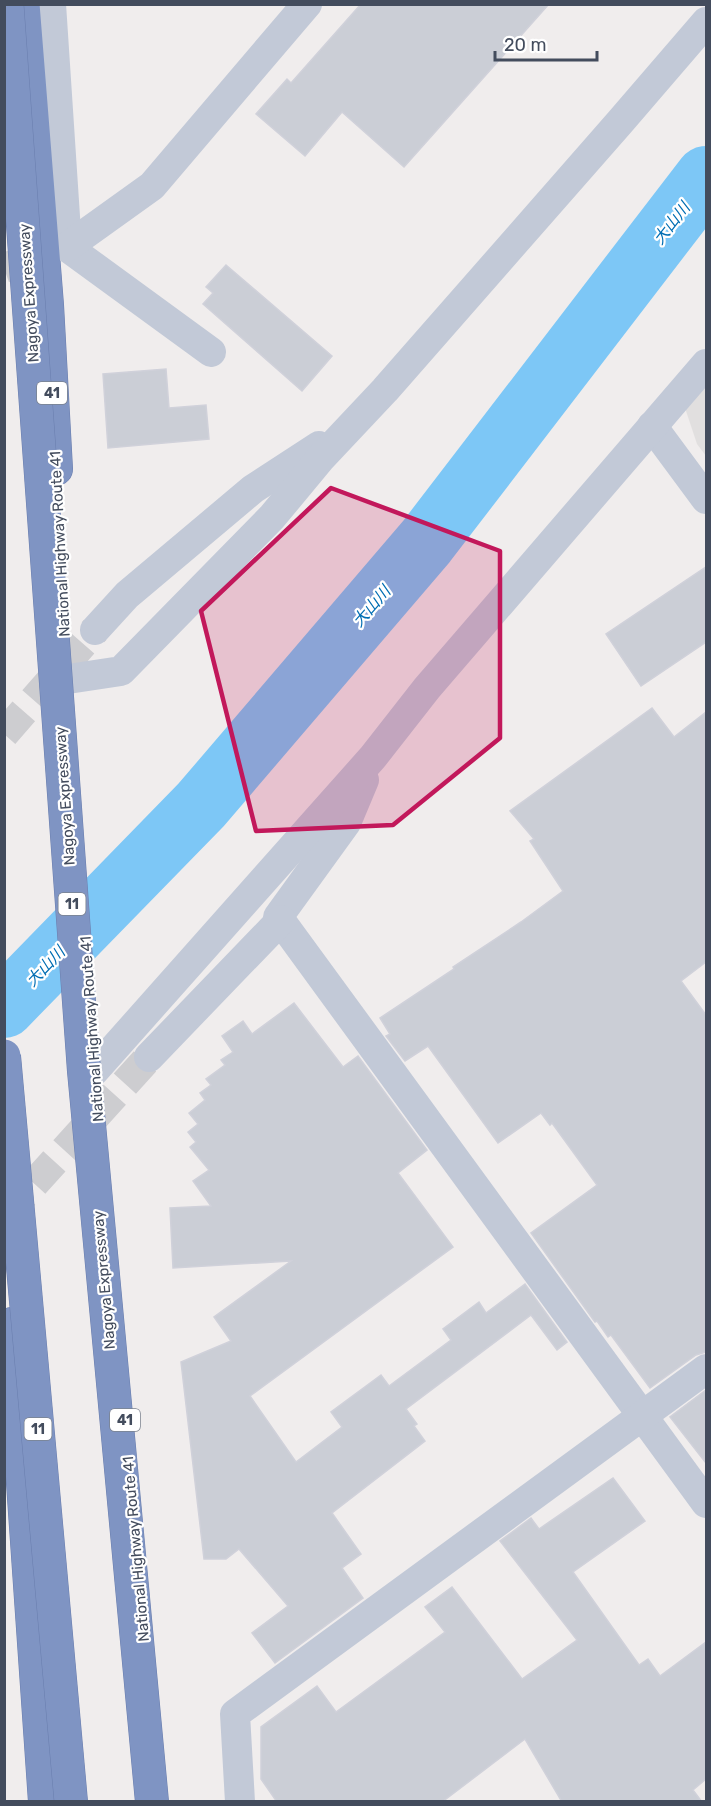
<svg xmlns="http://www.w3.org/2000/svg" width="711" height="1806" viewBox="0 0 711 1806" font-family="Rubik,'Noto Sans JP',sans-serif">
	<rect width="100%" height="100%" fill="#f0eded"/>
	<polygon fill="#e1dfdf" points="706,379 706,456 697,444 684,405"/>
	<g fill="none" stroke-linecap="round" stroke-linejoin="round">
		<polyline stroke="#7dc7f6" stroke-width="62" points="4,1007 201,805 426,542 706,177"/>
	</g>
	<g fill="#cbced6" stroke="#d0d1da" stroke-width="1.5">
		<polygon points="361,4 549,4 404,167 342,112 305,156 256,114 287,79 291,83"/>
		<polygon points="226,265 332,356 302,391 203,304 213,293 206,287"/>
		<polygon points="166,369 169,408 206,405 209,439 108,448 103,374"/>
		<polygon points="706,567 706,642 641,686 606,634"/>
		<polygon points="652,708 674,737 706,712 706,962 681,981 706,1015 706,1352 696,1355 650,1388 611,1335 608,1337 597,1321 595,1322 531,1233 597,1185 552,1123 550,1125 541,1113 498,1143 428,1046 405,1061 386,1036 390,1034 380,1018 454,969 453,967 521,922 563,891 530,841 534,839 510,811"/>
		<polygon points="294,1003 343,1067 358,1056 427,1150 398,1173 453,1247 250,1396 296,1462 342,1427 331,1412 381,1375 389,1386 451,1340 443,1329 479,1302 486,1313 525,1284 567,1342 557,1350 531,1315 406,1409 417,1424 414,1426 425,1441 332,1513 361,1554 342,1568 363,1598 275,1663 252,1633 288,1606 239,1549 226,1559 204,1559 181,1362 231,1341 214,1317 291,1261 173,1268 170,1208 211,1206 193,1181 209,1170 190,1147 196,1142 188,1132 198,1124 189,1113 205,1100 200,1093 211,1085 206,1079 225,1065 221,1060 233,1052 222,1036 243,1021 252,1034"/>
		<polygon points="706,1390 706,1463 670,1417"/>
		<polygon points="613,1478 645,1521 573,1572 639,1665 648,1659 660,1676 706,1642 706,1779 693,1790 702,1802 562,1802 525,1739 442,1802 277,1802 261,1779 261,1727 317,1686 336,1712 445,1632 425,1607 452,1587 522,1679 577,1640 500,1541 531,1518 539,1529"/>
	</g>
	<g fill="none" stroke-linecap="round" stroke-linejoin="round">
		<g stroke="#cdcdd0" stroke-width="30" stroke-dasharray="30 15" stroke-linecap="butt">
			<polyline points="4,268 47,253"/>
			<polyline points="4,734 95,630"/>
			<polyline points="4,1217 149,1057"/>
		</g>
		<defs>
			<g id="highway">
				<polyline points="23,4 47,305 56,469"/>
				<polyline points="12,1324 45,1802"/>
			</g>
		</defs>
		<use href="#highway" stroke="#6a7eae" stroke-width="34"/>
		<g stroke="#c2c9d7" stroke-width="30">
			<polyline points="51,4 67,247 211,352"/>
			<polyline points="67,247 152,186 307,4"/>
			<polyline points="652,426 706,499"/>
			<polyline points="95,630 127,595 253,489 319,446"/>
			<polyline points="68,679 121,671 272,517 321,458 385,390 620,122 706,22"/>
			<polyline points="364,780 346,823 278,917 706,1503"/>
			<polyline points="149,1057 281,920"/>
			<polyline points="94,1071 373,757 427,688 706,364"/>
			<polyline points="240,1802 235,1714 706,1369"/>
		</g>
		<use href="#highway" stroke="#7f94c3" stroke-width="33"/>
		<defs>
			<g id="highway-bridge">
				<polyline points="7,4 84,1071 152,1802"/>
				<polyline points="4,1056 71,1802"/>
			</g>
		</defs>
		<use href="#highway-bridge" stroke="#6a7eae" stroke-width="34" stroke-linecap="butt"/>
		<use href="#highway-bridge" stroke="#7f94c3" stroke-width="33"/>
	</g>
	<path fill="#c2185b" fill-opacity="0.2" stroke="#c2185b" stroke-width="4.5" stroke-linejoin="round" d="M331 488 500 551V738L393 825 256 831 201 611Z"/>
	<g text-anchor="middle" stroke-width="4.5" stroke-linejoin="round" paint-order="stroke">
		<g fill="#fff" stroke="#7b828e" stroke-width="1.5">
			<rect x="37" y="382" width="30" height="22" rx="4.5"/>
			<rect x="58.5" y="893" width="27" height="22" rx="4.5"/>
			<rect x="110" y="1409" width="30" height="22" rx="4.5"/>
			<rect x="24.5" y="1418" width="27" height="22" rx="4.5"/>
		</g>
		<g font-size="14" font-weight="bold" fill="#434c5d">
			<text x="52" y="398">41</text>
			<text x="72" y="909">11</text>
			<text x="125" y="1425">41</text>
			<text x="38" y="1434">11</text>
		</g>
		<g font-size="15" fill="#434c5d" stroke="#fff">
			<text transform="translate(29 293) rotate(-94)" y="5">Nagoya Expressway</text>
			<text transform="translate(60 544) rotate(-93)" y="5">National Highway Route 41</text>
			<text transform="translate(65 796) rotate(-94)" y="5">Nagoya Expressway</text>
			<text transform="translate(92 1029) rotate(-94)" y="5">National Highway Route 41</text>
			<text transform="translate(104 1280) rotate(-95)" y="5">Nagoya Expressway</text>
			<text transform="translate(136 1549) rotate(-95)" y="5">National Highway Route 41</text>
		</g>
		<g font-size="16" font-style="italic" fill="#006eb3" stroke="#fff">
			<text transform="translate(671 223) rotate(-52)" y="6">大山川</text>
			<text transform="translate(371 606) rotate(-49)" y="6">大山川</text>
			<text transform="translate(45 966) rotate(-46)" y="6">大山川</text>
		</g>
	</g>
	<rect width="711" height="1806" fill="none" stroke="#434c5d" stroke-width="12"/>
	<path d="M495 51v9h102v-9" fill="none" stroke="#434c5d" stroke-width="3"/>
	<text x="504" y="51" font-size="18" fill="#434c5d" stroke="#ffffff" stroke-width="4.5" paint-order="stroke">20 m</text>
</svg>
